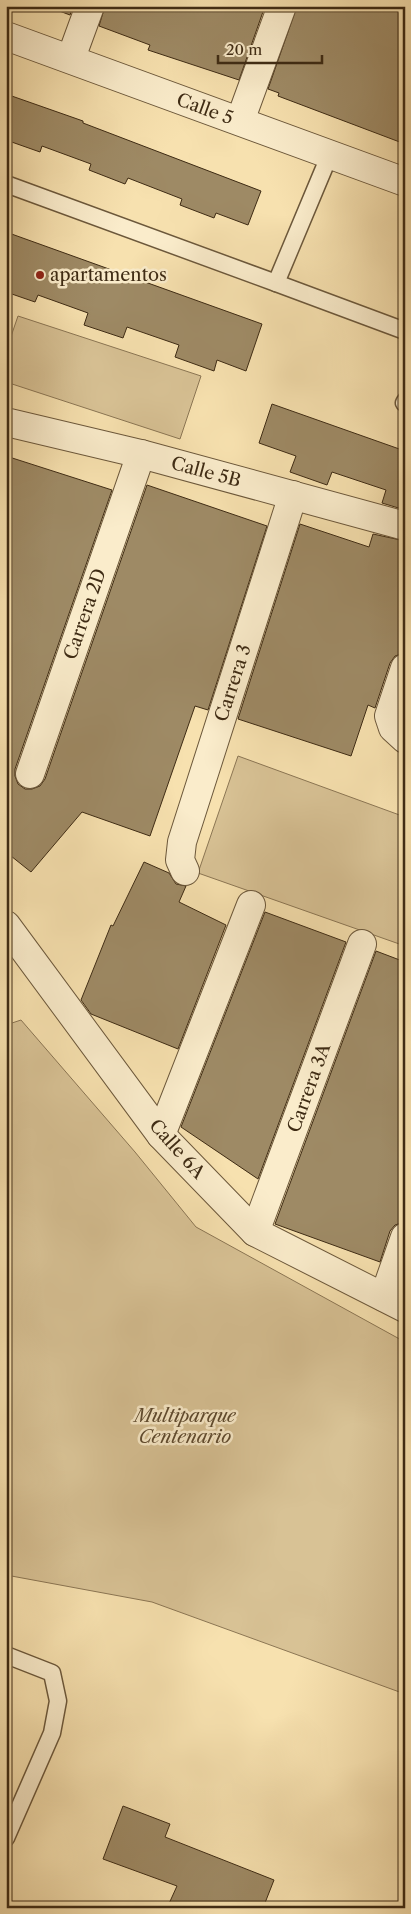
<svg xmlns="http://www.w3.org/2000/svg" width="411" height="1914" viewBox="0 0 411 1914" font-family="'Libre Caslon Text',serif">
	<rect width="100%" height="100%" fill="#f7e1af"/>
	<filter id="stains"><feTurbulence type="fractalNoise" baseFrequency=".004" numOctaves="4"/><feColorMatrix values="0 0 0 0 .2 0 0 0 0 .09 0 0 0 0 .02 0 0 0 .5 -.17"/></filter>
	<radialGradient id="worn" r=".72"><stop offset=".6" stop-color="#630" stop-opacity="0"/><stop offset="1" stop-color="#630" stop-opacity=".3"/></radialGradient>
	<g fill="#d8c295" stroke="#8b7654">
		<polygon points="18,316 201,376 180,439 6,382 6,351"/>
		<polygon points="238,756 405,817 405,946 198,873"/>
		<polygon points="21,1020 135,1152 196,1227 405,1342 405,1694 152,1602 6,1575 6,1025"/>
	</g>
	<g fill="#9e8a65" stroke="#3e2b14">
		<polygon points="55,6 73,6 70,15 54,9"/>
		<polygon points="105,6 265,6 239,80 148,50 150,45 99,26"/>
		<polygon points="297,6 405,6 405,144 278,96 279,93 268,89"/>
		<polygon points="6,94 83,121 83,123 261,191 248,225 216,213 214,218 180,205 182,199 128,178 125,184 89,170 91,164 42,146 40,152 6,140"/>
		<polygon points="6,232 262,324 246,371 217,360 214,371 175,357 179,345 127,327 123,338 84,325 88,313 38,295 35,302 6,292"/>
		<polygon points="272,404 405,451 405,510 382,503 386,490 332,472 327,485 290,472 296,456 259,443"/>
		<polygon points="6,456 112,490 15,769 15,776 18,784 25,789 32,789 40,786 45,779 147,485 267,526 208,710 195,706 150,836 82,812 31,872 6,852"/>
		<polygon points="300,524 369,547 373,534 405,541 405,653 395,656 390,663 375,708 368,705 351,756 238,719"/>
		<polygon points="144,862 169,873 176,884 186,886 179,902 226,925 178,1049 91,1014 81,1000 111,925 113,926"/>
		<polygon points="265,912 346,942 258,1179 181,1127"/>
		<polygon points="376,951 405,962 405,1222 395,1225 390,1231 380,1262 275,1224"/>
		<polygon points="123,1806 170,1824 165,1837 274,1880 263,1908 167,1908 177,1886 103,1859"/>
	</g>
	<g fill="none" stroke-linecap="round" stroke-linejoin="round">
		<defs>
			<g id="lane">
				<polyline points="6,184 276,283 330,154"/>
				<polyline points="276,283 405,331"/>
				<polyline points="404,403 405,401"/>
				<polyline points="6,1655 52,1673 58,1701 52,1733 6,1838"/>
			</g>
			<g id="street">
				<polyline points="6,36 405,182"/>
				<polyline points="71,58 90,6"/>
				<polyline points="240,121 282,6"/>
				<polyline points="6,422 141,454 405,526"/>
				<polyline points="405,668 389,716 393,728 405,739"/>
				<polyline points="30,774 141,454"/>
				<polyline points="185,871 180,860 182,842 293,495"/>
				<polyline points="6,925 161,1135 255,1232 405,1308"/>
				<polyline points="161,1135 251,905"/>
				<polyline points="255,1232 362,944"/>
				<polyline points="384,1297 405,1237"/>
			</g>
		</defs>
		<use href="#lane" stroke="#6c583b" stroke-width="19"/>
		<use href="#street" stroke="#6c583b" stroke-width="30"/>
		<use href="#lane" stroke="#faeccb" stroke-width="16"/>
		<use href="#street" stroke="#faeccb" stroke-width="28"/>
	</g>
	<circle fill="#8f2418" stroke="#faeccb" stroke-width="2" cx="40" cy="275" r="5"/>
	<g text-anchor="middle" stroke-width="5" stroke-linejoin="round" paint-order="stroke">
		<g font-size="18" fill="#3e2b14" stroke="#faeccb">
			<text transform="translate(205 109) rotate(20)" y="6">Calle 5</text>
			<text transform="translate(206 472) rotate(15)" y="6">Calle 5B</text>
			<text transform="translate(85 614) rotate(-71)" y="6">Carrera 2D</text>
			<text transform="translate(233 683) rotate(-72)" y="6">Carrera 3</text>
			<text transform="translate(309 1088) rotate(-70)" y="6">Carrera 3A</text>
			<text transform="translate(177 1149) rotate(48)" y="6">Calle 6A</text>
		</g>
		<g font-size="18" fill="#3e2b14" stroke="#faeccb" text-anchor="start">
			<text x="50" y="281">apartamentos</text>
		</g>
		<g font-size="18" font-style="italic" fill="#5d492e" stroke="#faeccb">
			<text x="185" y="1422">Multiparque<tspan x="185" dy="21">Centenario</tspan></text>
		</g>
	</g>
	<rect width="411" height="1914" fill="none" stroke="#f7e1af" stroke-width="25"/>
	<rect x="8" y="8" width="396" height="1899" fill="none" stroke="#3e2b14" stroke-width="2.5"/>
	<rect x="12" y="12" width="386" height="1889" fill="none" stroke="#3e2b14"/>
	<path d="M218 55v8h104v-8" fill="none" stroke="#3e2b14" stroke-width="2.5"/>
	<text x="226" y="55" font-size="15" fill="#3e2b14" stroke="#faeccb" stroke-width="4" paint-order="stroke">20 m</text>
	<rect width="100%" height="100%" filter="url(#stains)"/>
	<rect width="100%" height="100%" fill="url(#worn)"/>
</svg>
